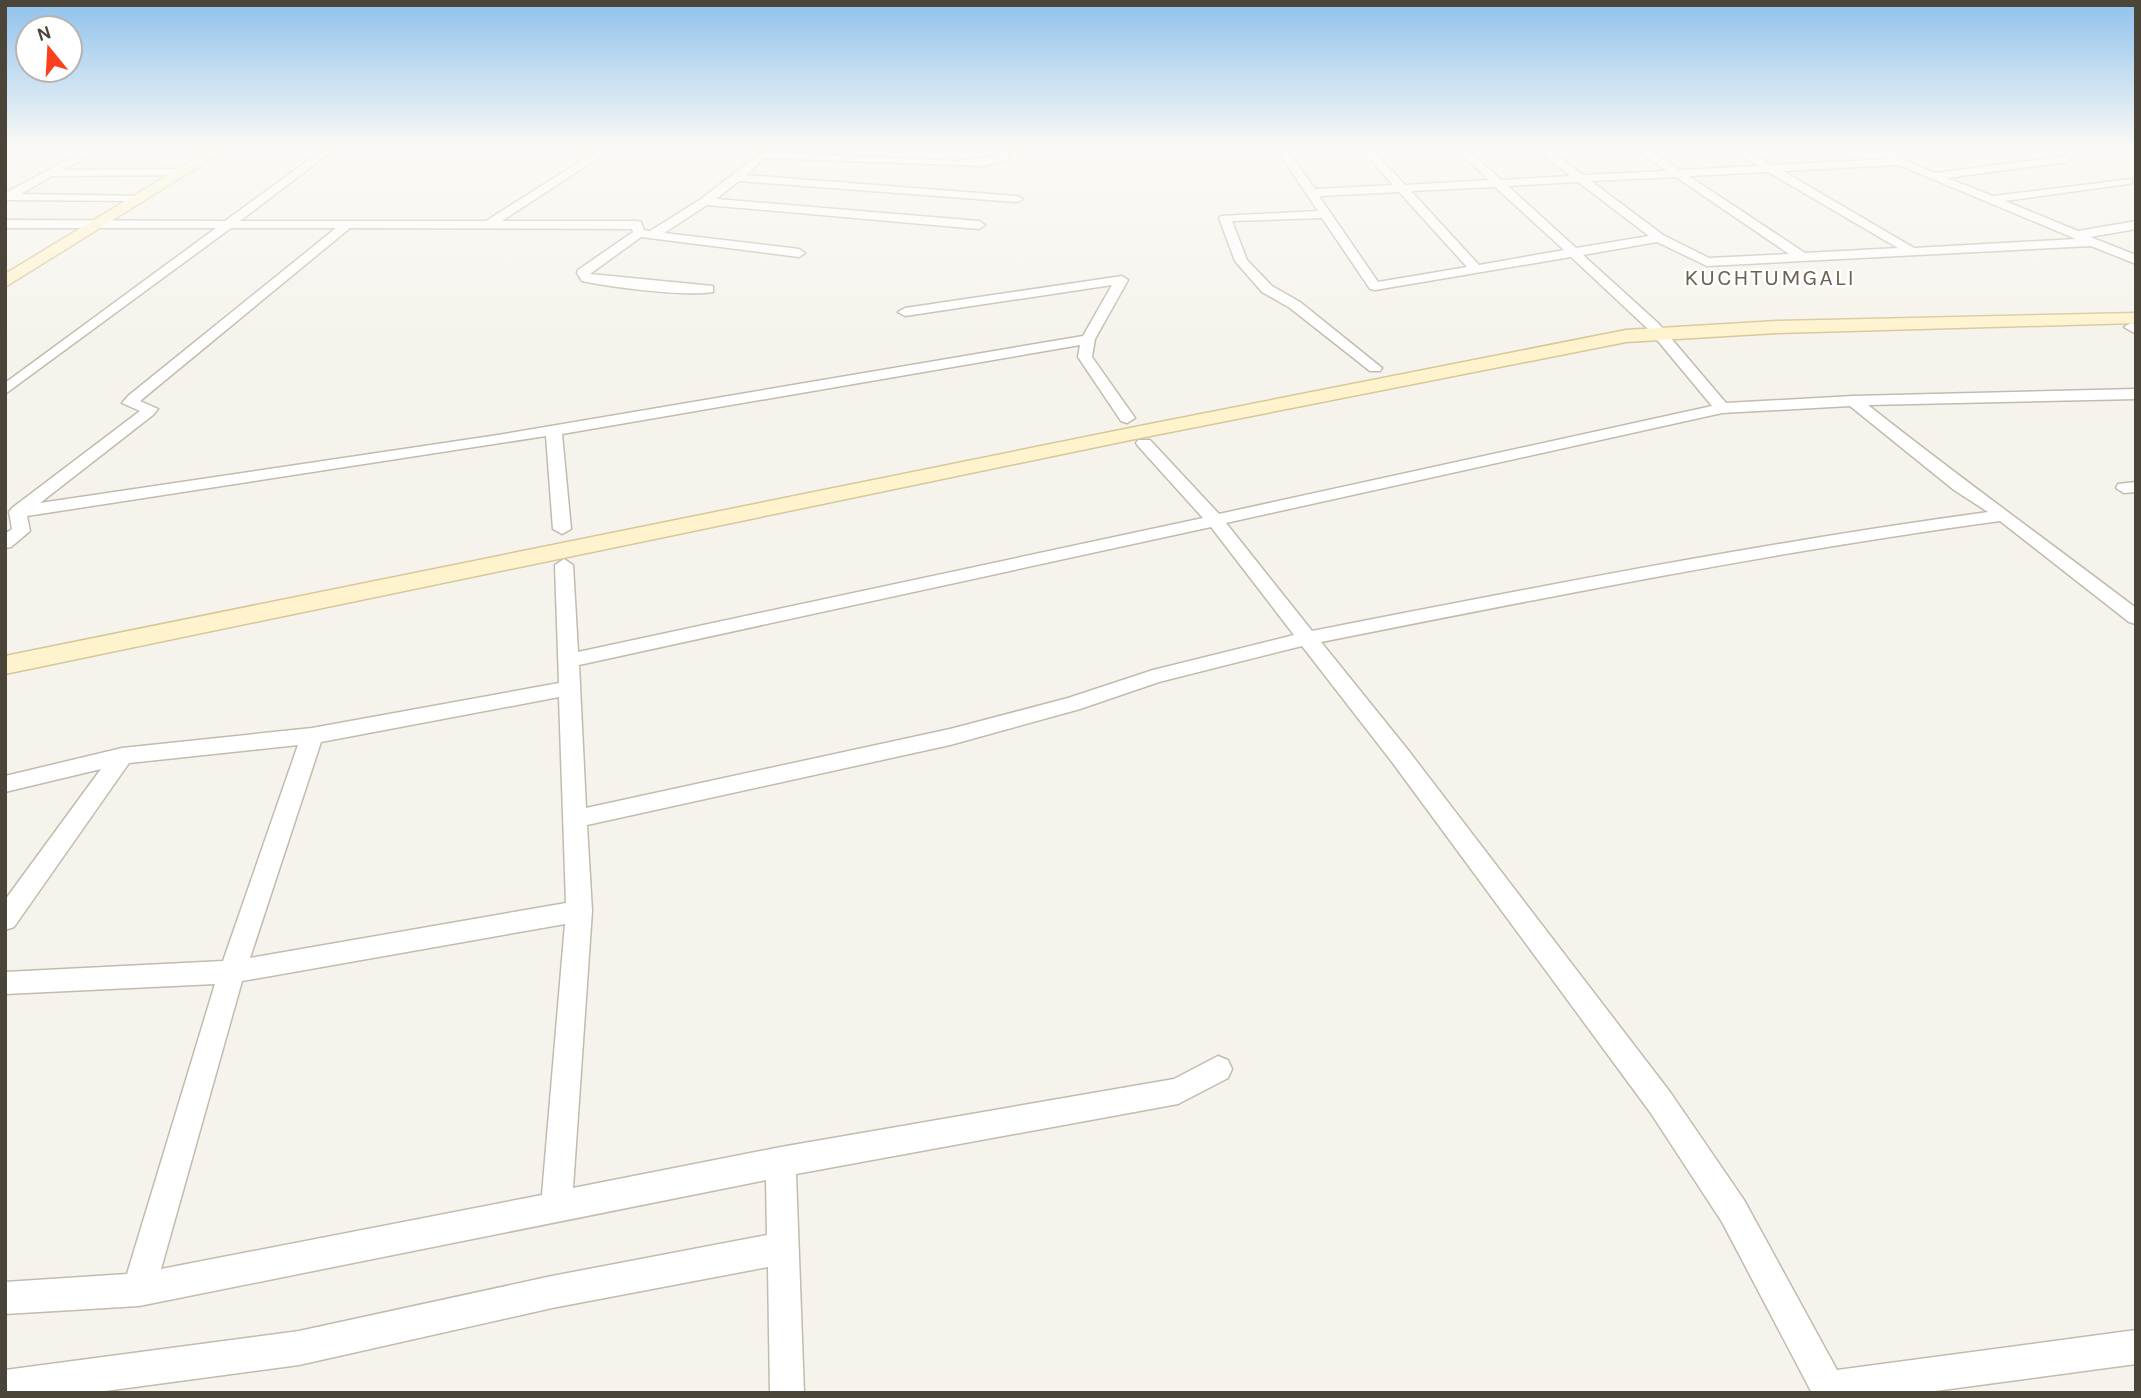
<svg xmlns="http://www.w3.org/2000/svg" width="2141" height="1398" viewBox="0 0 2141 1398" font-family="Karla,sans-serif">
	<rect width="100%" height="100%" fill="#f6f3ec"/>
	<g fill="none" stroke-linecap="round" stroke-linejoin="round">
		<polyline stroke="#a9d4f2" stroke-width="2.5" points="2117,147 2136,153"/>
		<defs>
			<g id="street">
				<polygon points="91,147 103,147 64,170 182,169 187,172 182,175 52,176 21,194 145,196 147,198 141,201 5,200 5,193"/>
				<path d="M326 147H337L240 221H486L603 147H615L502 221H637L641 222 644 230 650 231 701 199 762 152 957 161 998 156 993 147H1003L1009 158 1008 160 983 166 765 158 746 175 1017 196 1023 199 1017 202 739 181 716 199 979 221 985 225 979 229 707 205 664 233 799 249 805 253 799 257 641 237 590 274 713 286V292C686 297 610 287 582 281L577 273 578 270 633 232 632 229 350 228 140 401 158 409 153 415 40 503 498 435 1083 336 1112 285 905 316 898 312 905 308 1122 276 1128 280 1095 339 1092 357 1135 418 1127 423 1121 421 1078 357 1080 345 562 434 571 529 562 534 553 529 546 436 27 516 30 531 11 547 5 548V534L12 529 9 512 12 508 140 411 122 403 128 396 336 228H231L5 394V383L216 228H5V220L225 221Z"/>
				<path d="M1275 147H1285L1315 189 1393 185 1359 147H1370L1405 185 1489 180 1454 147H1465L1501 180 1570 176 1534 147H1545L1583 175 1667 171 1633 147H1645L1680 170 1758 166 1728 147H1740L1772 165 1891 159 1884 151 1887 147H1898L1895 151 1904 160 1935 173 2066 156 2071 159 2066 162 1947 178 1993 196 2132 179V183L2128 184 2005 201 2078 231 2136 221V229L2090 237 2136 255V264L2091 246 1707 266 1657 242 1583 255 1658 323 1726 403 1853 396 2136 389V399L1868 405C1956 475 2047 540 2136 608V624L2129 622 2000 521C1772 552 1547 597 1321 642L1408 750 1670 1092 1744 1200 1837 1370 2136 1330V1364L1920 1393H1812L1722 1222 1650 1112 1392 762 1302 646 1159 682 1080 709 950 745 587 825 592 911 573 1188 781 1147 1174 1079 1218 1056 1228 1060 1232 1069 1228 1078 1178 1104 796 1174 804 1393H770L768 1267 552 1308 299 1365 90 1393H5V1370L299 1331 552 1276 767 1235 766 1180 139 1306 5 1314V1282L127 1274 215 984 5 994V972L223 961 298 745 129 763 14 927 5 930V900L101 769 5 792V776L122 748 312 728 559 683 555 565 564 559 573 565 578 652 1203 518 1138 446 1136 443 1138 440H1150L1219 514 1712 406 1648 329 1571 257 1375 290 1370 289 1322 218 1232 221 1247 260 1272 286 1300 302 1382 368 1380 371H1370L1290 308 1262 292 1235 261 1219 218 1221 216 1318 211ZM1899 165 2076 239 1914 248 1783 171ZM1768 172 1898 248 1805 253 1689 176ZM1676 177 1789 254 1709 258 1663 235 1591 181ZM1578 182 1649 236 1576 248 1508 186ZM1495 187 1564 250 1479 265 1411 191ZM1399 192 1467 267 1378 282 1319 196ZM1850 406 1954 490 1988 512C1761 543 1537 587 1312 631L1226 523 1722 413ZM1211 527 1294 635 1153 670 1068 698 950 729 586 808 579 665ZM559 697 566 903 250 958 321 742ZM565 924 542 1195 161 1269 242 981Z"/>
				<polygon points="2131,323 2136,324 2136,334 2124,327"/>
				<polygon points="2136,482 2136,492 2124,493 2116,488 2118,484"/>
			</g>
			<g id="secondary">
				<polygon points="214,147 230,147 5,287 5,274"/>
				<polygon points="2136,313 2136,323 1777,333 1626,342 1135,439 5,674 5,656 1135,427 1626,330 1777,321"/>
			</g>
		</defs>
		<use href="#street" stroke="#c2bbae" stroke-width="3"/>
		<use href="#secondary" stroke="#d6c79b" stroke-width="3"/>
		<use href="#street" fill="#fff" fill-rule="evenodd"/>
		<use href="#secondary" fill="#fff3cd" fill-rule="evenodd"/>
	</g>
	<linearGradient id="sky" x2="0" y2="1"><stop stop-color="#8fc1ec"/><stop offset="0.43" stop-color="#fbfaf6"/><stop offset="1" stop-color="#fbfaf6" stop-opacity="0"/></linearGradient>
	<rect width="2141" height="343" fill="url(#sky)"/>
	<g text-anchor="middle" stroke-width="5" stroke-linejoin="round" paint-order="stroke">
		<g font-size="23" letter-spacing="2" fill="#6e6250" stroke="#fff">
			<text x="1770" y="285">KUCHTUMGALI</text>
		</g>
	</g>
	<rect width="2141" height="1398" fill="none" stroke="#4b4439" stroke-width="14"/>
	<g transform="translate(49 49) rotate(342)"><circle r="33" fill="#ffffff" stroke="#b7b4b0" stroke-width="2"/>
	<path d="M0-5L12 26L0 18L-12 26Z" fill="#fc3f1d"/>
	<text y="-10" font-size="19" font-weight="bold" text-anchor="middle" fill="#4b4439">N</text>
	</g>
</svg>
